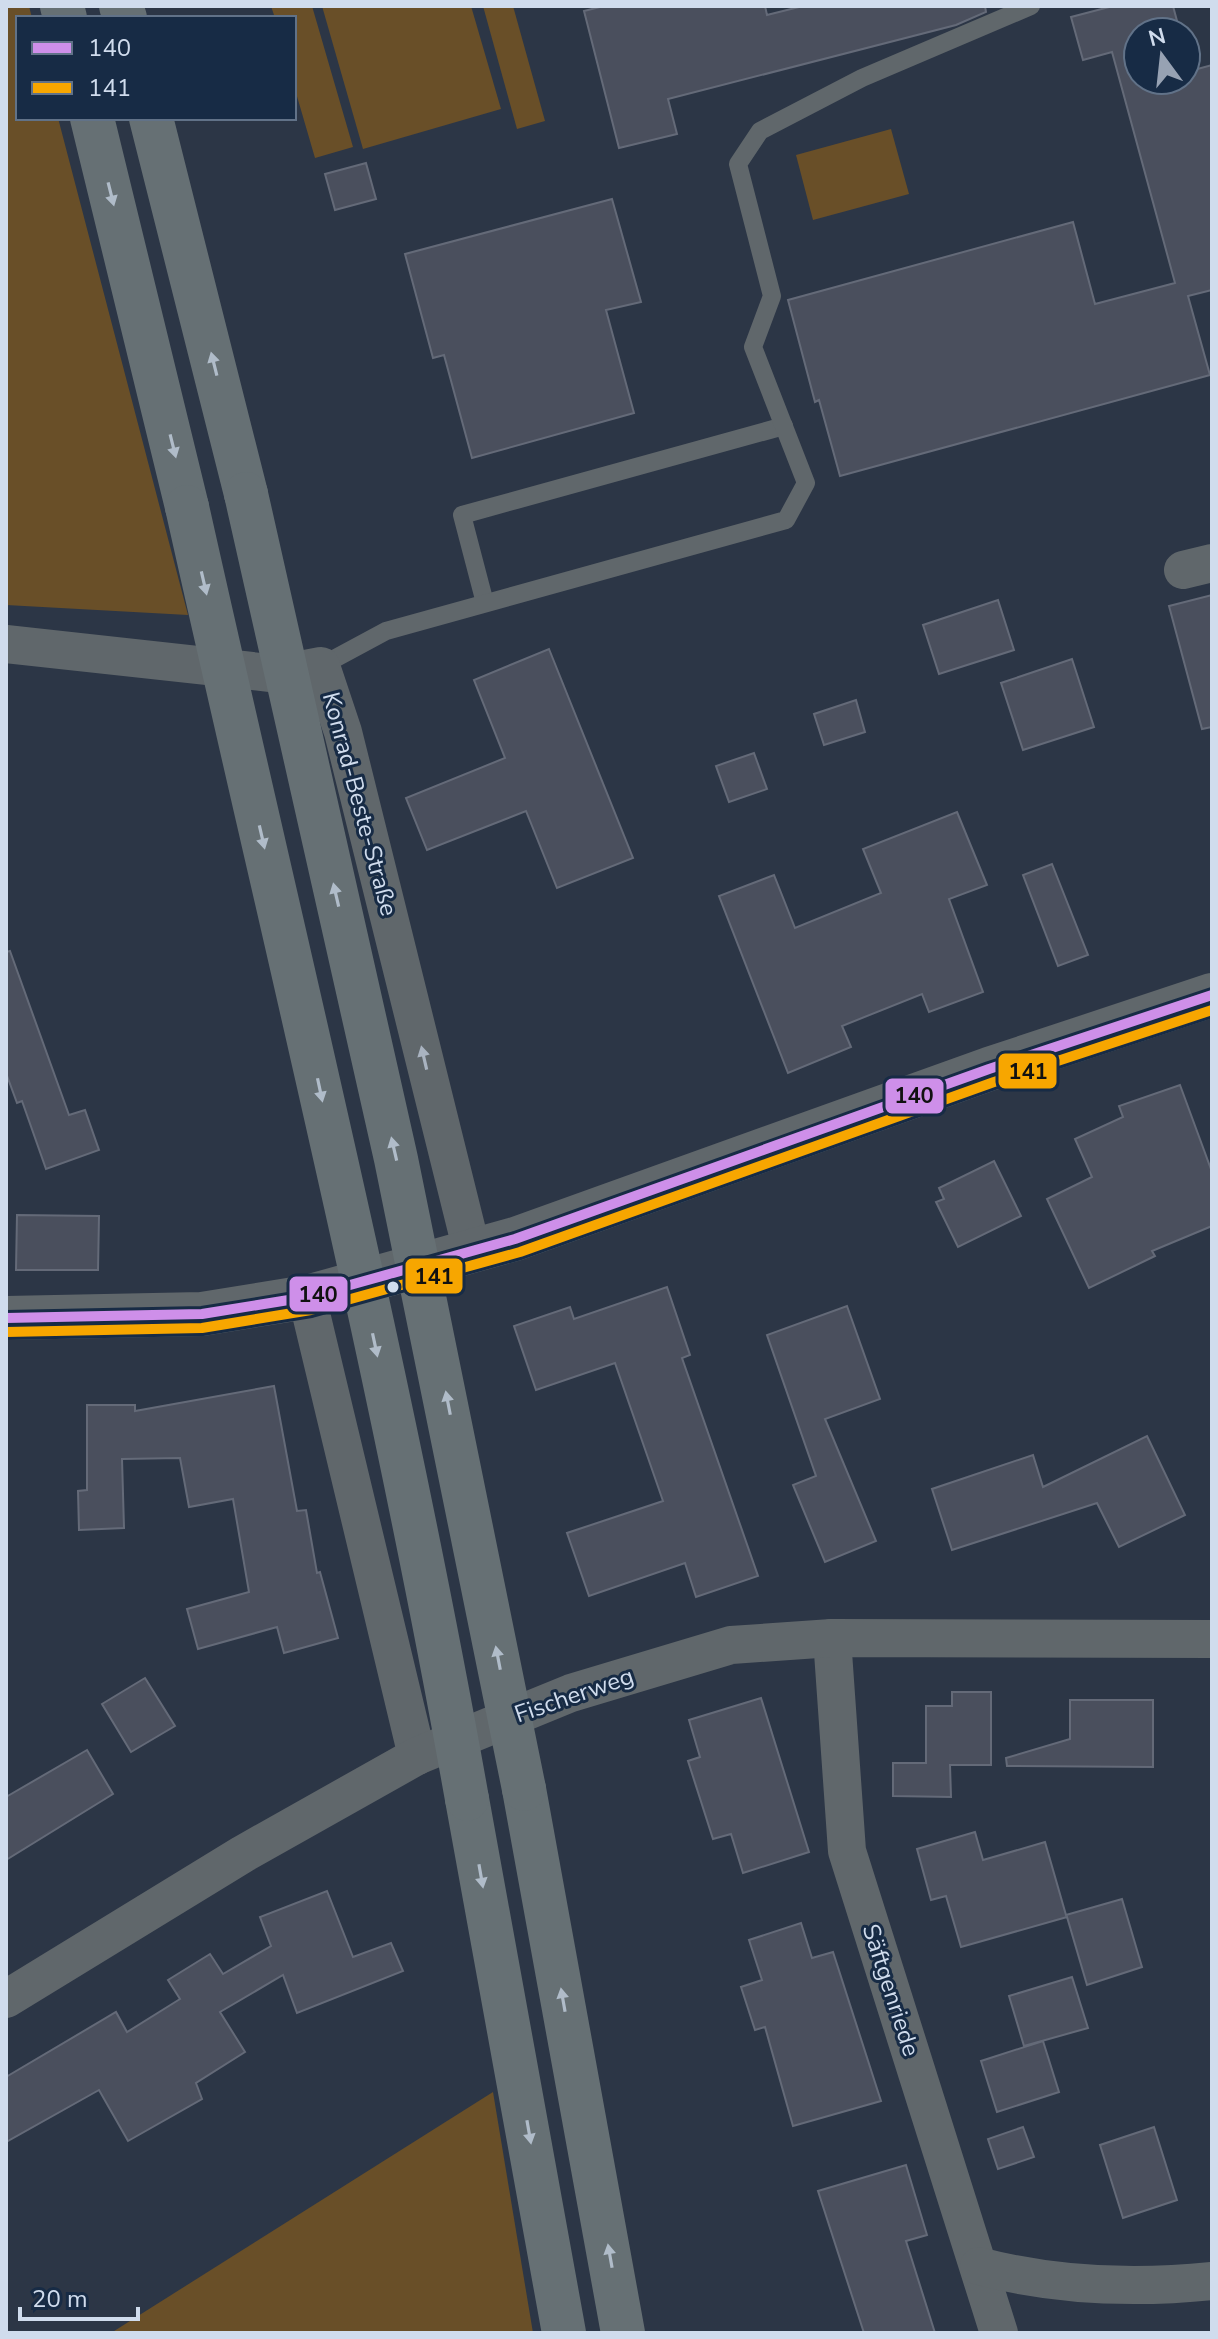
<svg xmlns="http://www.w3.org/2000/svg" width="1218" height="2339" viewBox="0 0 1218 2339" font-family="'Nunito Sans',sans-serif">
	<rect width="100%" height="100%" fill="#2c3646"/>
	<g fill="#694f28">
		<polygon points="6,6 29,6 32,18 18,18 18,118 58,118 188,615 6,605"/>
		<polygon points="271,6 312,6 353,147 315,158 294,86 294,18 275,18"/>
		<polygon points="322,6 471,6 501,109 363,149"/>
		<polygon points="483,6 513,6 545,121 517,129"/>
		<polygon points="891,129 909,194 813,220 796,155"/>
		<polygon points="493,2092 533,2333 111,2333"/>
	</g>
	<g fill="#4a4f5d" stroke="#646a78" stroke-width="2">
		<polygon points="604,6 765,6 767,15 803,6 985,6 986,12 956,25 668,99 677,134 619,148 584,11"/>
		<polygon points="1113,6 1173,6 1180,32 1138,32 1138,80 1186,80 1186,54 1190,71 1212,65 1212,290 1188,296 1210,375 840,476 819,400 815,402 788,300 1073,222 1095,304 1175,283 1112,52 1083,60 1071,17"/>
		<polygon points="366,163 376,199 335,210 325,174"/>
		<polygon points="612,199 641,302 606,310 634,413 472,458 444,355 433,358 405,254"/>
		<polygon points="1212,595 1212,727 1202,729 1169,606"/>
		<polygon points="998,600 1014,650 939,674 923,625"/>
		<polygon points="549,649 633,858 557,888 526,811 427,850 406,798 505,758 474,680"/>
		<polygon points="1072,659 1094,727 1023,750 1001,683"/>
		<polygon points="856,700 865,732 824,745 814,714"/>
		<polygon points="754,753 767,789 729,802 716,766"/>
		<polygon points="957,812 987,885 949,899 983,992 929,1012 922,994 842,1026 851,1047 788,1073 719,896 774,875 795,928 881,893 863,849"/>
		<polygon points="1052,864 1088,955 1058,966 1023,875"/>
		<polygon points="10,951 69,1115 85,1110 99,1150 46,1169 22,1101 17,1103 6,1073 6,952"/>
		<polygon points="1180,1085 1212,1172 1212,1226 1152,1251 1155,1256 1089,1288 1047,1199 1092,1177 1075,1139 1123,1117 1119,1106"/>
		<polygon points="994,1161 1021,1216 958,1247 936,1202 944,1199 939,1188"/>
		<polygon points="17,1215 99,1216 98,1270 16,1270"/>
		<polygon points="667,1287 690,1355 682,1358 758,1576 696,1597 685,1563 589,1596 567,1533 663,1501 615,1363 536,1390 514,1326 570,1307 574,1319"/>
		<polygon points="847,1306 880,1399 825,1419 876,1541 825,1562 793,1485 816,1476 767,1335"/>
		<polygon points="274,1386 297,1511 306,1510 317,1573 320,1572 338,1638 284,1653 277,1627 198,1649 187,1609 249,1592 233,1499 189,1507 180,1458 122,1459 124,1528 79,1530 78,1491 87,1490 87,1405 135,1405 135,1411"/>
		<polygon points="1147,1436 1185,1515 1119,1547 1097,1503 952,1550 932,1489 1033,1455 1043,1487"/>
		<polygon points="145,1678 175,1726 131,1752 102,1704"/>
		<polygon points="952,1692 991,1692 991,1765 950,1765 951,1797 893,1796 893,1763 926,1763 926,1706 952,1706"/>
		<polygon points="761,1698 809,1852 743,1873 731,1834 713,1839 688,1761 700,1757 689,1720"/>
		<polygon points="1070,1700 1153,1700 1153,1767 1007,1766 1006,1758 1070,1739"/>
		<polygon points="87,1750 113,1794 6,1860 6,1797"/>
		<polygon points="975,1832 983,1860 1045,1842 1066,1915 1122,1899 1142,1967 1087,1985 1067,1917 961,1947 946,1896 931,1900 917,1849"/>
		<polygon points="327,1891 353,1957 391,1943 403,1971 297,2013 283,1975 220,2012 245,2052 196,2083 202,2099 128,2141 99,2090 6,2142 6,2077 116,2012 127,2032 180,1999 168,1980 210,1954 223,1974 271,1946 260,1917"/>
		<polygon points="801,1923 812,1958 833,1952 881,2101 793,2126 765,2027 755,2030 741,1987 762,1980 749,1940"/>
		<polygon points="1072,1977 1088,2028 1024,2046 1009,1996"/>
		<polygon points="1043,2041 1059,2092 997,2112 981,2061"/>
		<polygon points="1023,2127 1034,2157 998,2169 988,2139"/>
		<polygon points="1154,2127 1177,2200 1123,2218 1100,2145"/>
		<polygon points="906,2165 927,2235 906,2241 935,2333 864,2333 818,2191"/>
	</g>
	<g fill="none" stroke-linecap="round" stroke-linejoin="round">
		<g stroke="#60676b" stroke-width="18">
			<polyline points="485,603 462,515 784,426"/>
			<polyline points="321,666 386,631 786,520 806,483 753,347 772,296 738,164 760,131 862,78 1031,6"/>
		</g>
		<g stroke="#60676b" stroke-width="38">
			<polyline points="1183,570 1212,563"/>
			<polyline points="6,644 279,674 321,666 343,732 472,1251"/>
			<polyline points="307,1297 417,1756"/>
			<polyline points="832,1638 847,1851 999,2333"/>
			<polyline points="6,1999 243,1854 417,1756 571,1693 731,1645 832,1638 1212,1639"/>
			<path d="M979 2266C1055 2286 1134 2289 1212 2281"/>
		</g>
		<polyline stroke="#60676b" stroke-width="44" points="6,1318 202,1314 307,1297 515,1239 989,1069 1212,995"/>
		<g stroke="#667074" stroke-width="44">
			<polyline points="62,6 65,18"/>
			<polyline points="121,6 125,18"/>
			<polyline points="92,118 187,507"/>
			<polyline points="151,118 246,494"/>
			<polyline points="524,1789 623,2333"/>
			<polyline points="467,1799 564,2333"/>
		</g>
		<g stroke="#667074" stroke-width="44">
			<polyline points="246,494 396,1159 524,1789"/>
			<path d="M187 507C283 937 390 1366 467 1799"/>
		</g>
		<defs>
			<polyline id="bus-1" points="6,1318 202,1314 307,1297 515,1239 989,1069 1212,995"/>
			<polyline id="bus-2" points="6,1332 202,1328 311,1310 520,1252 994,1082 1212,1010"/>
		</defs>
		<use href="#bus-1" stroke="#172b45" stroke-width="16"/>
		<use href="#bus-2" stroke="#172b45" stroke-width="16"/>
		<use href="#bus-1" stroke="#ce8fe9" stroke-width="10"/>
		<use href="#bus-2" stroke="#f7a600" stroke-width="10"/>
	</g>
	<defs><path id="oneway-solid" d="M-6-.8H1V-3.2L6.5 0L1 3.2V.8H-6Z" transform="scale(2)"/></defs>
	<g fill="#b0bcc9">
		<use href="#oneway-solid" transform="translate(111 194) rotate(76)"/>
		<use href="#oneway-solid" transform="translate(214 364) rotate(-104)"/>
		<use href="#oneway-solid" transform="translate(173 446) rotate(76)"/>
		<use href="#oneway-solid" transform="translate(204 583) rotate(77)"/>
		<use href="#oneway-solid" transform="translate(262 837) rotate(77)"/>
		<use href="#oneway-solid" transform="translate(336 895) rotate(-103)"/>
		<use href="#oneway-solid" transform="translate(320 1090) rotate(78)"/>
		<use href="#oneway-solid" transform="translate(394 1149) rotate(-103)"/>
		<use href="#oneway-solid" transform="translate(375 1345) rotate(78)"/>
		<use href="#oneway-solid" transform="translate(448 1403) rotate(-101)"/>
		<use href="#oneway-solid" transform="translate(498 1658) rotate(-101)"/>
		<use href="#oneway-solid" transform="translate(481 1876) rotate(80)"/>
		<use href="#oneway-solid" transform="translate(563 2000) rotate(-100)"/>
		<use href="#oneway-solid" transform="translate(529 2132) rotate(80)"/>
		<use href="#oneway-solid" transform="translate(610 2256) rotate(-100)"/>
	</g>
	<use fill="#a9b3c0" href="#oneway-solid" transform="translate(424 1058) rotate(-103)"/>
	<circle fill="#d0dced" stroke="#172b45" stroke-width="3" cx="393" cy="1287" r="7"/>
	<g text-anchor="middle" stroke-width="6" stroke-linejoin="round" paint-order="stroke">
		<g font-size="24" fill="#d0dced" stroke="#172b45">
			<text transform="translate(360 804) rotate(75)" y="8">Konrad-Beste-Straße</text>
			<text transform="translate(574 1695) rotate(-19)" y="8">Fischerweg</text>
			<text transform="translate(891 1990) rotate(72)" y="8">Säftgenriede</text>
		</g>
	</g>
	<g stroke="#172b45" stroke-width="3">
		<rect x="997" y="1052" width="61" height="38" rx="8" fill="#f7a600"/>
		<rect x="884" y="1077" width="61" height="38" rx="8" fill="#ce8fe9"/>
		<rect x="404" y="1257" width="60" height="38" rx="8" fill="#f7a600"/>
		<rect x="288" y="1275" width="61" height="38" rx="8" fill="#ce8fe9"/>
	</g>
	<g font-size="22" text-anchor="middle" font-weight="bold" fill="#111">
		<text x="1028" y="1079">141</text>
		<text x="914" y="1103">140</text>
		<text x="434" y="1284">141</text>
		<text x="318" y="1302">140</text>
	</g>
	<rect width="1218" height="2339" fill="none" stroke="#d0dced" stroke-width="16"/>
	<rect x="16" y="16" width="280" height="104" fill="#172b45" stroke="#617288" stroke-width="2"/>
	<rect x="32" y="42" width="40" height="12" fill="#ce8fe9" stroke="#617288" stroke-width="2"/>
	<text x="88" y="56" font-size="24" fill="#d0dced">140</text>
	<rect x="32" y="82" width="40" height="12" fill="#f7a600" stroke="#617288" stroke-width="2"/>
	<text x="88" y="96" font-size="24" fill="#d0dced">141</text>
	<g transform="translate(1162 56) rotate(345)"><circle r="38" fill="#172b45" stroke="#617288" stroke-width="2"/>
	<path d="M0-6L14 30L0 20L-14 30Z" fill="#97a2b3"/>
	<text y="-12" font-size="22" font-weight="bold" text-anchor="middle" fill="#d0dced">N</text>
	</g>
	<path d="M20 2307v12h118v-12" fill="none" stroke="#d0dced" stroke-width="4"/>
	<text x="32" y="2307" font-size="24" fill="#d0dced" stroke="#172b45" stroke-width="6" paint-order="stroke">20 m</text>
</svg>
